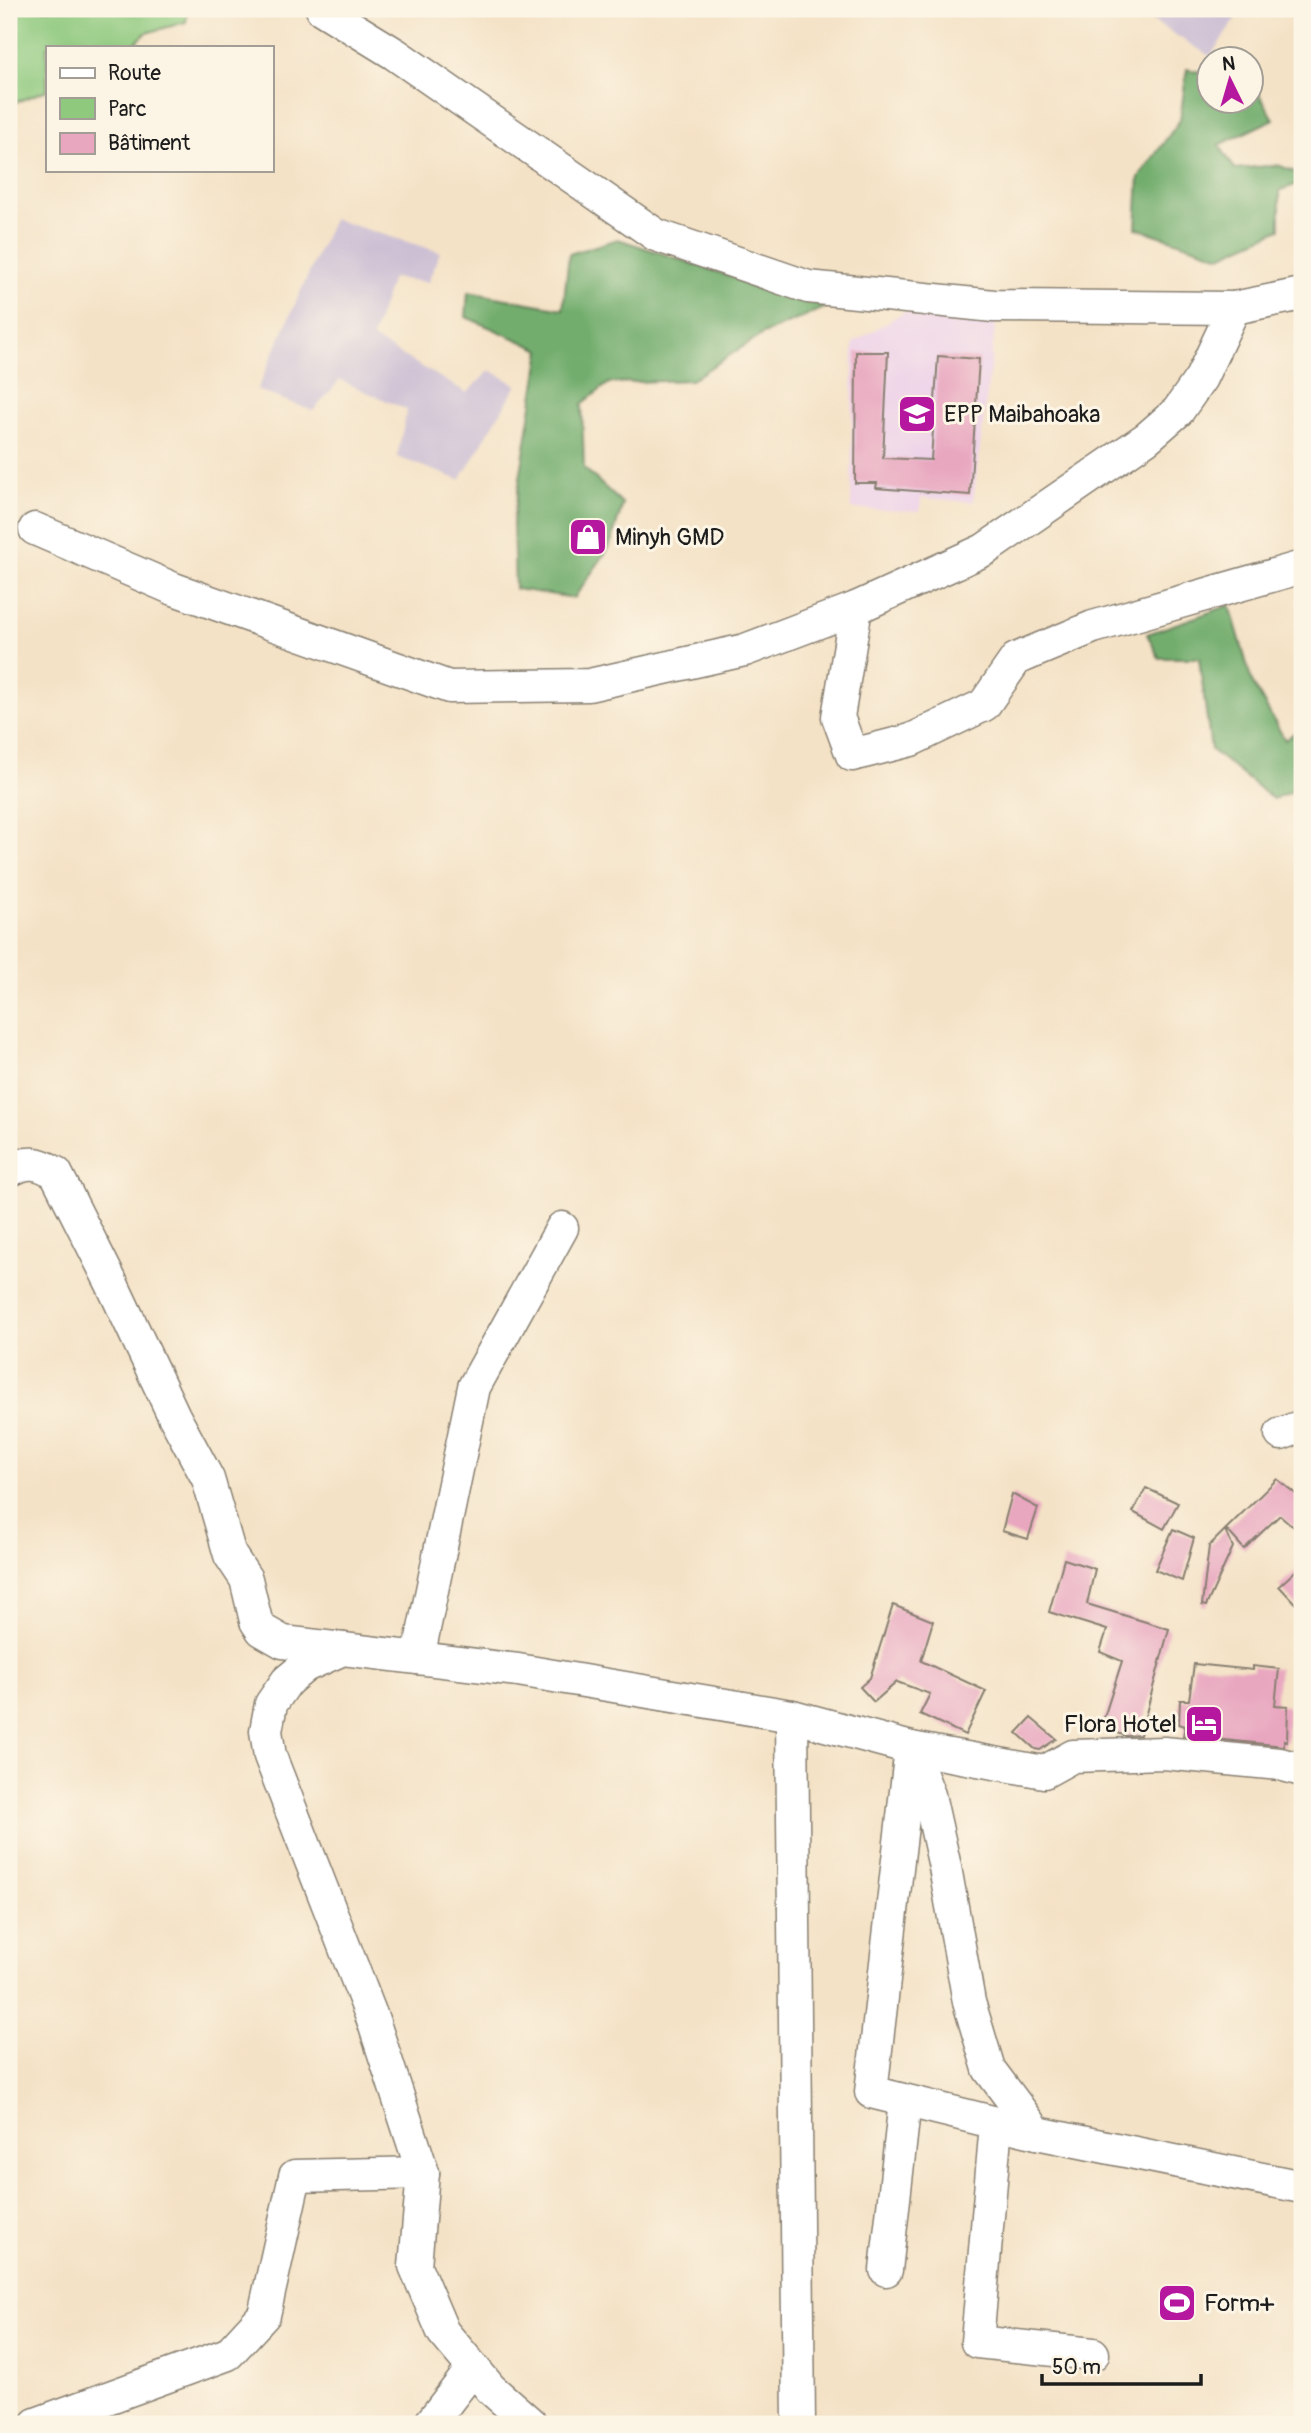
<svg xmlns="http://www.w3.org/2000/svg" width="1311" height="2433" viewBox="0 0 1311 2433" font-family="Pangolin,sans-serif">
	<rect width="100%" height="100%" fill="#fcf5e5"/>
	<filter id="ink" filterUnits="userSpaceOnUse"><feTurbulence type="fractalNoise" baseFrequency=".0143" numOctaves="2"/><feDisplacementMap in="SourceGraphic" scale="14" xChannelSelector="R" yChannelSelector="G"/><feConvolveMatrix kernelMatrix="1 2 1 2 8 2 1 2 1" color-interpolation-filters="sRGB"/></filter>
	<filter id="wash" filterUnits="userSpaceOnUse"><feTurbulence type="fractalNoise" baseFrequency=".00686" numOctaves="4" result="noise"/><feDisplacementMap in="SourceGraphic" scale="28" xChannelSelector="R" yChannelSelector="G"/><feGaussianBlur stdDeviation="1.57" result="paint"/><feColorMatrix in="noise" values="0 0 0 0 0 0 0 0 0 0 0 0 0 0 0 0 0 1.4 0 .05"/><feComposite in="paint" operator="in"/></filter>
	<g filter="url(#wash)">
		<rect width="100%" height="100%" fill="#f4e2c6"/>
		<polygon fill="#edd1e9" points="904,312 997,314 973,502 921,498 920,511 851,509 853,343"/>
		<g fill="#ccbfd4">
			<polygon points="1133,9 1243,9 1210,56"/>
			<polygon points="333,219 440,252 428,282 392,278 372,338 467,393 490,370 517,385 460,480 397,457 407,410 340,380 313,411 257,390"/>
		</g>
		<polygon fill="#8ec97e" stroke="#55724d" stroke-width="2" points="9,9 188,9 186,22 146,33 131,47 47,47 47,90 9,105"/>
		<g fill="#72ad6d" stroke="#476444" stroke-width="2">
			<polygon points="1187,69 1209,74 1210,102 1252,102 1253,84 1274,119 1219,145 1235,169 1278,165 1302,175 1302,183 1280,190 1280,229 1221,256 1136,228 1139,177 1180,120"/>
			<polygon points="618,239 748,282 836,303 763,334 691,380 609,383 582,404 584,468 623,504 609,548 574,598 515,589 513,521 541,350 466,317 468,292 563,309 569,254"/>
			<polygon points="1230,605 1252,682 1285,740 1302,727 1302,788 1273,799 1211,750 1199,658 1159,658 1147,634"/>
		</g>
		<g id="blocks">
			<g fill="#e8a6bf">
				<polygon points="856,352 888,352 883,458 931,460 938,356 979,359 970,495 876,488 877,483 855,483"/>
				<polygon points="1277,1479 1302,1499 1302,1534 1280,1515 1244,1549 1226,1529"/>
				<polygon points="1146,1488 1178,1503 1164,1529 1133,1512"/>
				<polygon points="1012,1494 1038,1508 1028,1539 1002,1531"/>
				<polygon points="1173,1529 1194,1538 1182,1581 1155,1570"/>
				<polygon points="1225,1530 1233,1547 1206,1606 1202,1605 1209,1546"/>
				<polygon points="1064,1559 1095,1569 1087,1604 1169,1629 1140,1735 1126,1736 1101,1727 1122,1661 1100,1652 1107,1630 1049,1612"/>
				<polygon points="1302,1565 1302,1611 1279,1586"/>
				<polygon points="893,1605 933,1621 921,1661 986,1691 965,1735 920,1714 930,1694 897,1682 874,1702 860,1687 870,1678"/>
				<polygon points="1194,1664 1253,1670 1253,1666 1279,1669 1275,1705 1288,1706 1287,1741 1284,1740 1284,1746 1183,1736 1185,1726 1179,1724 1180,1700 1189,1700"/>
				<polygon points="1031,1718 1056,1739 1040,1750 1035,1749 1017,1733"/>
			</g>
		</g>
	</g>
	<g filter="url(#ink)">
		<use href="#blocks" fill-opacity="0" stroke="#887f71" stroke-width="2"/>
		<g fill="none" stroke-linecap="round" stroke-linejoin="round">
			<defs>
				<g id="minor">
					<polyline points="322,9 395,54 656,235 808,287 994,306 1234,308 1302,294"/>
					<polyline points="35,529 174,589 449,687 589,685 745,650 856,608 984,550 1147,438 1178,411 1201,378 1234,308"/>
					<polyline points="856,608 838,717 852,755 911,740 984,705 1016,659 1093,627 1302,567"/>
					<path d="M9 1171C27 1160 38 1162 56 1173L111 1282 174 1416 208 1479 230 1555 246 1579 256 1621 262 1630 283 1642 343 1649"/>
					<polyline points="1281,1434 1302,1426"/>
					<polyline points="418,1658 474,1387 562,1228"/>
					<polyline points="792,1716 799,2424"/>
					<polyline points="911,1748 871,2092 1037,2133 1302,2187"/>
					<polyline points="913,1754 929,1795 945,1867 969,2002 989,2069 1037,2133"/>
					<polyline points="996,2124 977,2342 1093,2354"/>
					<polyline points="886,2270 905,2101"/>
					<polyline points="36,2424 228,2354 264,2315 295,2176 423,2173"/>
					<polyline points="430,2424 473,2368"/>
					<polyline points="531,2424 491,2389 443,2332 415,2266 423,2173 373,2020 270,1756 266,1731 271,1704 287,1681 305,1666 343,1649 518,1670 792,1716 911,1748 1044,1772 1073,1756 1164,1753 1280,1764 1302,1770"/>
				</g>
			</defs>
			<use href="#minor" stroke="#887f71" stroke-width="35"/>
			<use href="#minor" stroke="#fff" stroke-width="32"/>
		</g>
	</g>
	<defs>
		<symbol id="school-square" viewBox="-11 -11 22 22"><rect x="-9" y="-9" width="18" height="18" rx="4" fill="#b5179e" stroke="#fcf5e5"/><path d="M0-5L7-2L0 1L-7-2ZM-4 1L0 2.5L4 1V4Q0 6-4 4Z" fill="#fff"/></symbol>
		<symbol id="shop-square" viewBox="-11 -11 22 22"><rect x="-9" y="-9" width="18" height="18" rx="4" fill="#b5179e" stroke="#fcf5e5"/><path d="M-5-2.5h2.3a2.7 3.5 0 0 1 5.4 0H5L5.5 6h-11ZM-1.5-2.5h3a1.5 2.3 0 0 0-3 0Z" fill="#fff"/></symbol>
		<symbol id="hotel-square" viewBox="-11 -11 22 22"><rect x="-9" y="-9" width="18" height="18" rx="4" fill="#b5179e" stroke="#fcf5e5"/><path d="M-6-4.5h1.5V1H6V5H4.5V3h-9V5H-6ZM-4 0a1.8 1.8 0 1 1 3.6 0ZM.5 0V-2.5h3Q6-2.5 6 0Z" fill="#fff"/></symbol>
		<symbol id="stadium-square" viewBox="-11 -11 22 22"><rect x="-9" y="-9" width="18" height="18" rx="4" fill="#b5179e" stroke="#fcf5e5"/><path d="M0-5a6.5 5 0 1 0 0 10a6.5 5 0 1 0 0-10ZM-3.5-1.8h7v3.6h-7Z" fill="#fff"/></symbol>
	</defs>
	<g fill-rule="evenodd">
		<use href="#school-square" x="895" y="392" width="44" height="44"/>
		<use href="#shop-square" x="566" y="515" width="44" height="44"/>
		<use href="#hotel-square" x="1182" y="1702" width="44" height="44"/>
		<use href="#stadium-square" x="1155" y="2281" width="44" height="44"/>
	</g>
	<g text-anchor="middle" stroke-width="6" stroke-linejoin="round" paint-order="stroke">
		<g font-size="24" fill="#1c1c1c" stroke="#fcf5e5" text-anchor="start">
			<text x="944" y="422">EPP Maibahoaka</text>
			<text x="615" y="545">Minyh GMD</text>
			<text x="1177" y="1732" text-anchor="end">Flora Hotel</text>
			<text x="1204" y="2311">Form+</text>
		</g>
	</g>
	<rect width="1311" height="2433" fill="none" stroke="#fcf5e5" stroke-width="35"/>
	<rect x="46" y="46" width="228" height="126" fill="#fcf5e5" stroke="#a29e95" stroke-width="2"/>
	<rect x="60" y="68" width="35" height="10" fill="#ffffff" stroke="#a29e95" stroke-width="2"/>
	<text x="108" y="80" font-size="21" fill="#1c1c1c">Route</text>
	<rect x="60" y="98" width="35" height="21" fill="#8ec97e" stroke="#a29e95" stroke-width="2"/>
	<text x="108" y="116" font-size="21" fill="#1c1c1c">Parc</text>
	<rect x="60" y="133" width="35" height="21" fill="#e8a6bf" stroke="#a29e95" stroke-width="2"/>
	<text x="108" y="150" font-size="21" fill="#1c1c1c">Bâtiment</text>
	<g transform="translate(1230 80) rotate(355)"><circle r="33" fill="#fcf5e5" stroke="#a29e95" stroke-width="2"/>
	<path d="M0-5L12 26L0 18L-12 26Z" fill="#b5179e"/>
	<text y="-10" font-size="19" font-weight="bold" text-anchor="middle" fill="#1c1c1c">N</text>
	</g>
	<path d="M1042 2374v10h159v-10" fill="none" stroke="#1c1c1c" stroke-width="3.5"/>
	<text x="1052" y="2374" font-size="21" fill="#1c1c1c" stroke="#fcf5e5" stroke-width="5" paint-order="stroke">50 m</text>
</svg>
